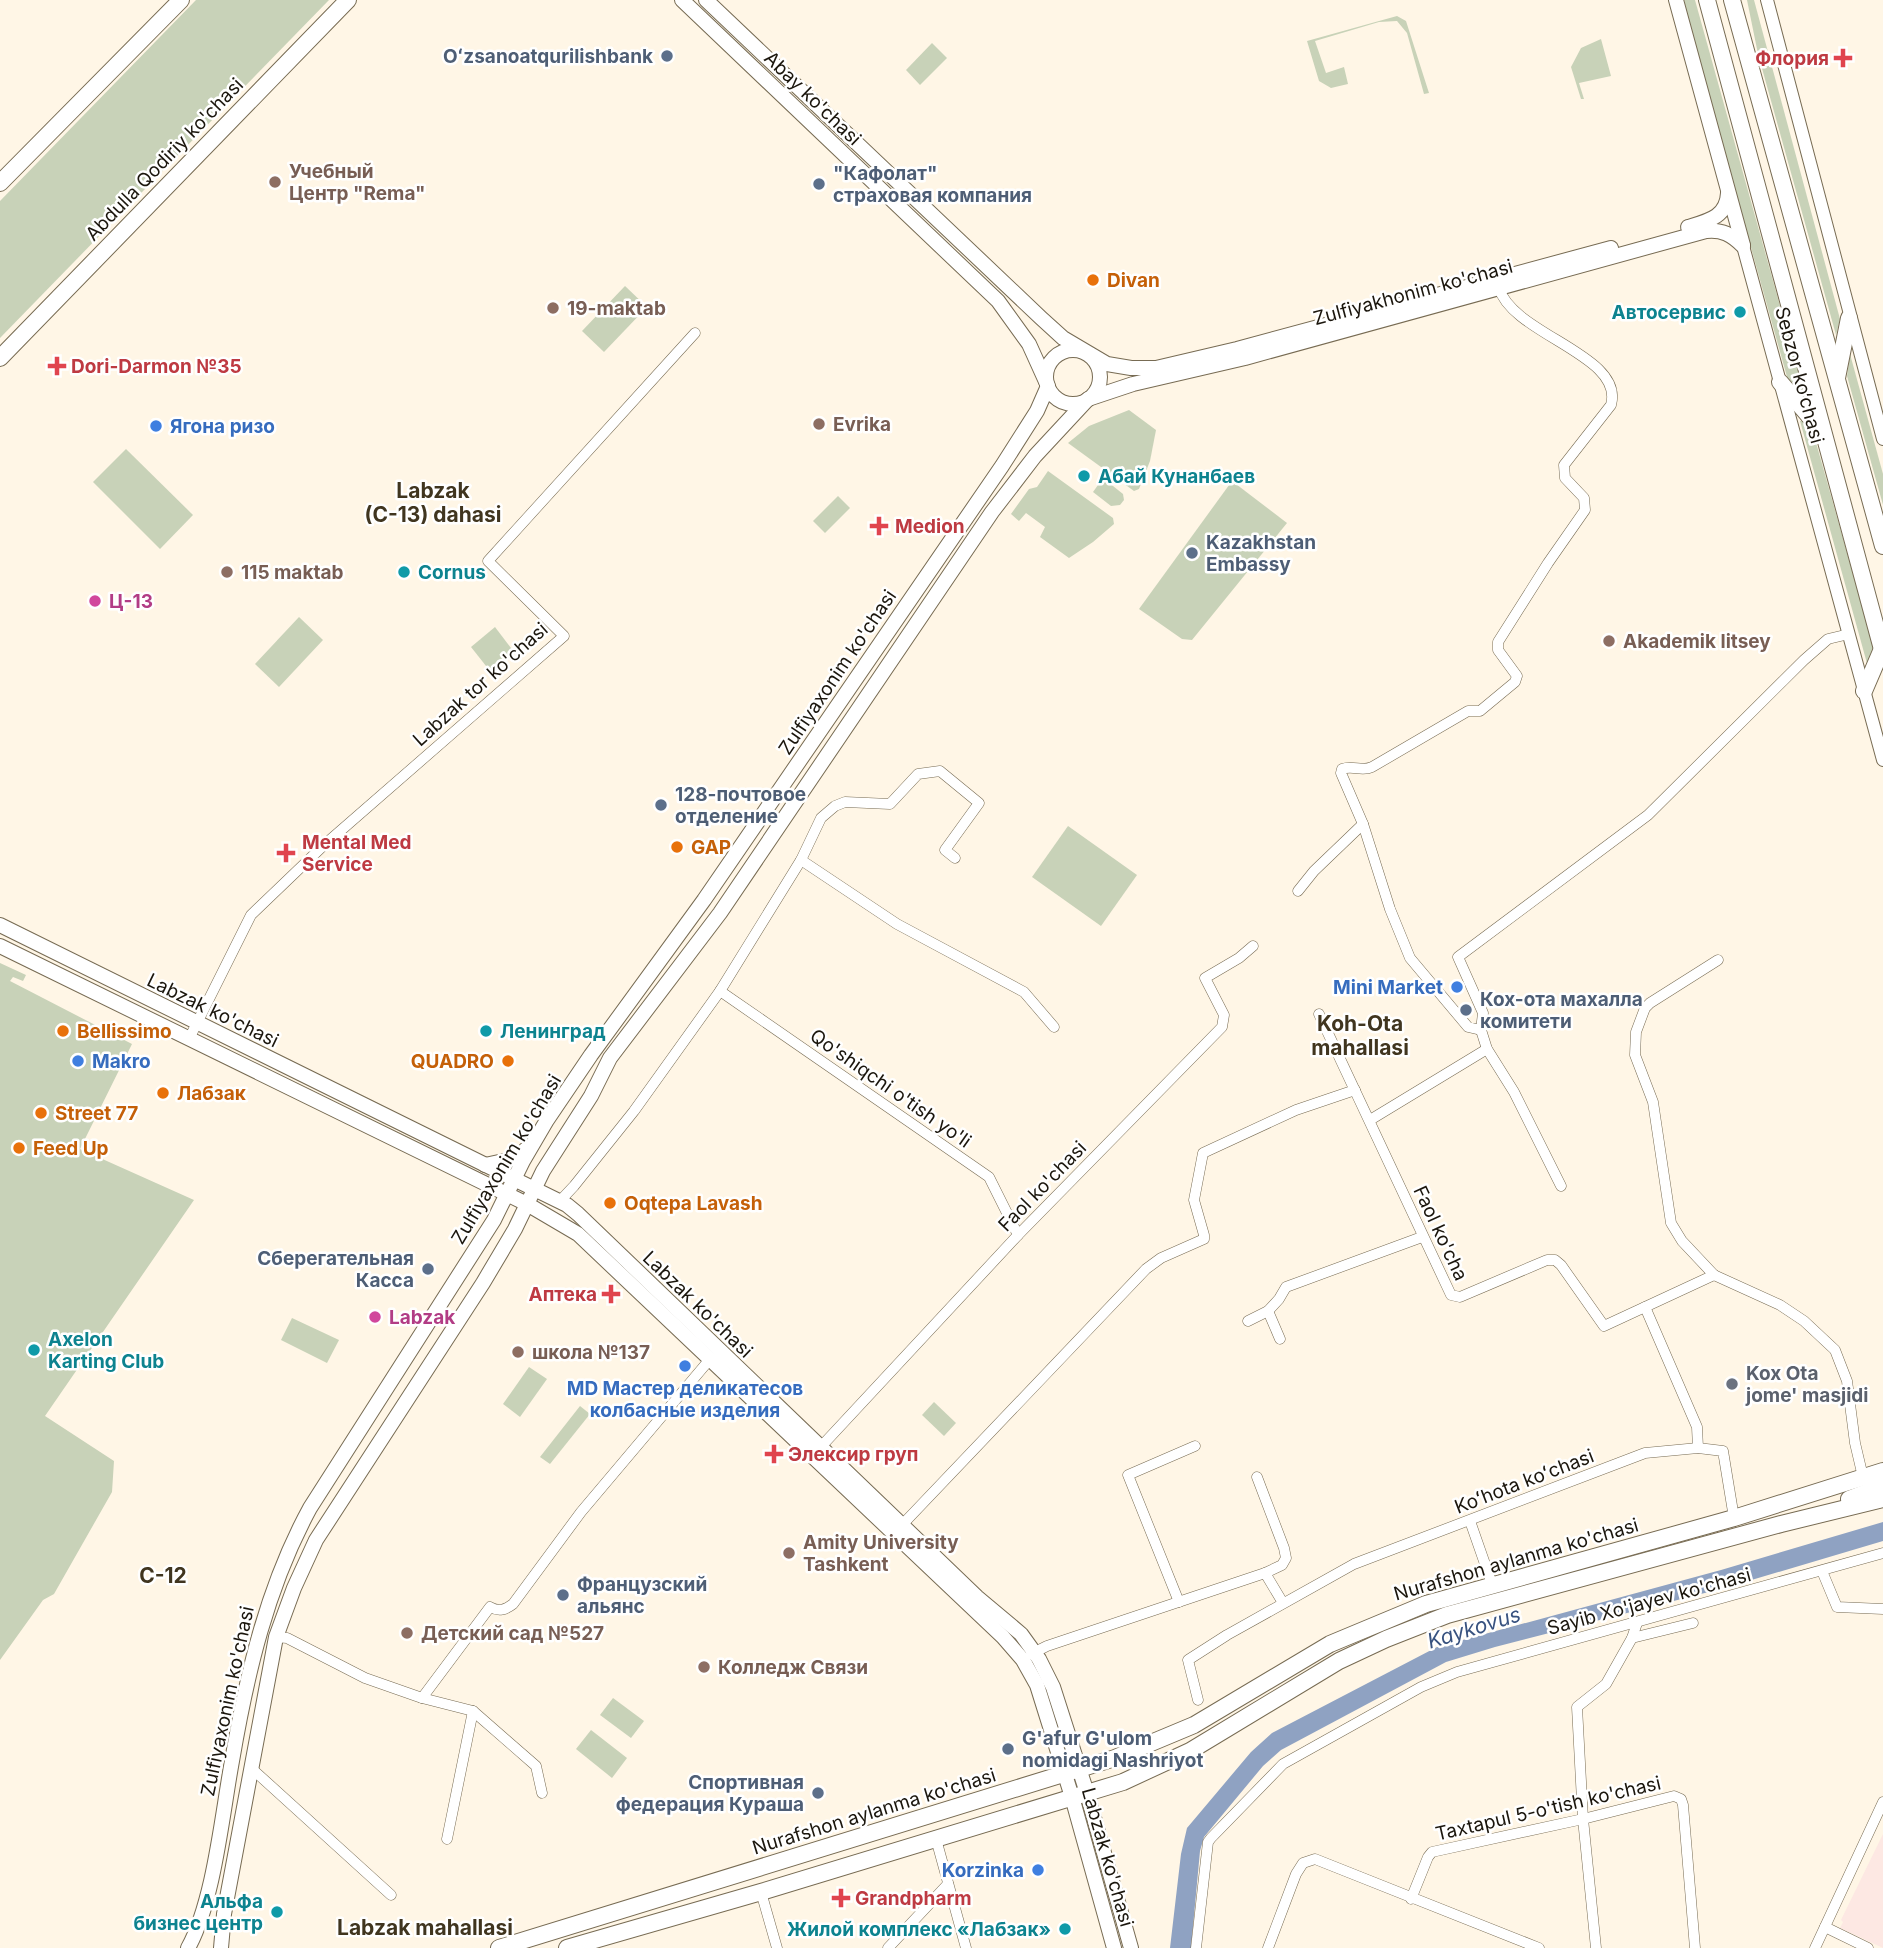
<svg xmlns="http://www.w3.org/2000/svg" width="1883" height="1948" viewBox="0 0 1883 1948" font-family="Inter,sans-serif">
	<rect width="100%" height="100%" fill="#fff6e6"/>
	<polygon fill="#fde8e3" points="1883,1834 1883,1948 1840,1928 1843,1922 1841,1920"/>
	<g fill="#c8d2b8">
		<polygon points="196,0 329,0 0,338 0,201"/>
		<polygon points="1684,0 1695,0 1807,403 1789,384 1692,36"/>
		<polygon points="1747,0 1754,0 1840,319 1836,335 1758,54"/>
		<polygon points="1397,16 1406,21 1429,93 1424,94 1407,33 1397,21 1379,22 1315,41 1326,73 1344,67 1348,84 1331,88 1319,81 1307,41"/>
		<polygon points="1601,39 1611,76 1579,83 1584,99 1581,99 1571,67 1581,48"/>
		<polygon points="932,43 947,58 920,85 906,70"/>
		<polygon points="625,286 647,307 604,352 582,331"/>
		<polygon points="1850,354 1883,474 1883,505 1847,376"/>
		<polygon points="1129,410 1156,430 1150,461 1139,489 1134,491 1068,443 1089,426"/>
		<polygon points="1805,420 1815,439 1875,652 1868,667 1800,421"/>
		<polygon points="126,449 193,515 160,549 93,482"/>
		<polygon points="1048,471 1113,518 1114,524 1093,542 1069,558 1040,537 1045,527 1026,513 1019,521 1011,514 1029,489 1037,487"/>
		<polygon points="1103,478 1123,494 1124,500 1120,505 1111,506 1093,492"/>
		<polygon points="1232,481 1287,523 1192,640 1182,639 1139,609"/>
		<polygon points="838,496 850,508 825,533 813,521"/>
		<polygon points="299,617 323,640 279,687 255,664"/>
		<polygon points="495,627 514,652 490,671 471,647"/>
		<polygon points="1068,826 1137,875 1101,926 1032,877"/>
		<polygon points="0,963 26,975 23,981 13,977 10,981 132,1044 80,1149 194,1200 45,1416 114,1461 112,1492 54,1594 43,1600 0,1660"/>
		<polygon points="292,1318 339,1340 327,1363 281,1340"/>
		<polygon points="529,1367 547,1379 520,1417 503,1404"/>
		<polygon points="934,1402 956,1423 944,1436 922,1415"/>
		<polygon points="580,1406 590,1414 550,1464 540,1457"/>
		<polygon points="613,1698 644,1721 631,1738 600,1715"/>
		<polygon points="591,1730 627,1758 612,1778 576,1749"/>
	</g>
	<polygon fill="#8fa2c2" points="1883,1522 1883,1541 1728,1587 1495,1647 1446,1662 1281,1750 1263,1766 1204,1837 1200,1851 1191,1948 1170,1948 1181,1854 1187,1828 1251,1752 1272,1733 1437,1647 1721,1570"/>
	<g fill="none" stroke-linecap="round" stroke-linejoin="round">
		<defs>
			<g id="minor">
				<polyline points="801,860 897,924 1024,992 1054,1027"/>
				<polyline points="1298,891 1314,871 1363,824"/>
				<polyline points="1718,960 1650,1003 1645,1008 1636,1032 1635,1055 1653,1102 1671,1223 1682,1241 1714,1275 1780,1305 1804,1321 1835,1350 1847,1381 1855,1443 1863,1477"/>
				<polyline points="720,991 989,1177 1018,1235"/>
				<polyline points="1319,1014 1451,1295 1460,1297 1547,1260 1555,1260 1561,1265 1604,1326 1714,1275"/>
				<path d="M1481 1030 1468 1027 1410 958 1390 909 1363 824 1341 773 1342 769C1353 765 1362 772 1372 767L1468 711H1480L1515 682 1517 676 1498 650V642L1548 563 1585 510 1584 498 1565 478 1564 465 1611 405C1625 355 1513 335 1499 288"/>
				<polyline points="189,1039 251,915 323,846 564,636 488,561 695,333"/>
				<polyline points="1370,1120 1487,1049"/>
				<polyline points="1561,1186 1514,1092 1487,1049 1481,1030 1483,1013 1458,957 1648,815 1804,660 1828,639 1849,634"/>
				<polyline points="559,1202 574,1186 634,1111 720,991 801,860 821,818 835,806 845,802 890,804 918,774 940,771 979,803 945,850 955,858"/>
				<polyline points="1645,1307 1697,1427 1698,1448"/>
				<polyline points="1268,1311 1280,1339"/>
				<polyline points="1248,1321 1268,1311 1279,1299 1286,1287 1422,1237"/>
				<polyline points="817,1451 1018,1235 1222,1027 1224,1015 1205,978 1239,958 1253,946"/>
				<polyline points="1257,1477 1284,1548 1286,1558 1282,1565 1265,1573 1283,1603"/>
				<polyline points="1470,1521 1492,1584"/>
				<polyline points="902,1525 1146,1269 1161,1258 1204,1239 1204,1235 1194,1200 1203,1153 1296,1110 1355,1090"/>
				<polyline points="1822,1571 1837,1607 1883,1609"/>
				<polyline points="1179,1602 1128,1475 1195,1446"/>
				<polyline points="276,1637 287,1638 365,1678 422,1698 473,1711 536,1766 542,1793"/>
				<polyline points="1632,1638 1693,1623"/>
				<polyline points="1031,1654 1047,1646 1265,1573"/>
				<path d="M422 1698 490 1607C499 1612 505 1610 513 1604L581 1512 711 1358"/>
				<polyline points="1198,1700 1188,1660 1227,1635 1354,1564 1645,1453 1698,1448 1723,1451 1734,1518"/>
				<polyline points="250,1767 391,1895"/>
				<polyline points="447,1839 473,1711"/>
				<polyline points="936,1839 966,1948"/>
				<polyline points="761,1892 777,1948"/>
				<polyline points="1411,1899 1428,1857 1432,1852 1583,1819 1674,1796 1681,1799 1683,1805 1695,1948"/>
				<polyline points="1825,1927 1868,1948"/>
				<polyline points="888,1948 948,1884"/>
				<polyline points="1196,1948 1208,1842 1211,1838 1283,1764 1421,1687 1457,1672 1883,1553"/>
				<polyline points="1268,1948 1296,1874 1303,1863 1315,1859 1539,1948"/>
				<polyline points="1596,1948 1583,1819 1577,1707 1606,1684 1632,1638 1637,1623"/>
				<polyline points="1815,1948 1883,1802"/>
			</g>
			<g id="tertiary">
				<polyline points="1767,0 1883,439"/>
				<polyline points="1743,246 1883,760"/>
			</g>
			<g id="secondary">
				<polyline points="706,0 1041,318 1063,338 1107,364 1131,368 1156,368 1237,349 1611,248"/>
				<polyline points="1676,0 1743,245"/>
				<path d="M1688 227C1708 221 1727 217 1728 193"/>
				<circle cx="1073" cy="377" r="27"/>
				<polyline points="0,925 514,1179 567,1205 578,1214 977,1597 1021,1634 1039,1659 1053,1687 1087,1793 1131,1948"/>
				<polyline points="0,946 527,1204 578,1234 1003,1637 1023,1660 1037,1685 1072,1797 1114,1948"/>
				<polyline points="485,1165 518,1158 526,1149"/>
				<path d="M188 1948C214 1901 222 1815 232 1761 247 1673 267 1587 310 1508L494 1220 523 1161 547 1120 591 1055 704 900 1002 466 1037 411 1048 386 1029 344 998 301 682 0"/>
				<path d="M221 1948 224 1914 276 1637 294 1588 316 1540 483 1283 515 1229 543 1171 591 1096 610 1058 720 913 992 512 1035 456 1088 399 1133 384 1245 358 1706 231C1722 229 1732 235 1743 246"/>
			</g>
			<g id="primary">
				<polyline points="1707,0 1883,653"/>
				<polyline points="1732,0 1883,546"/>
				<polyline points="0,183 181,0"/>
				<polyline points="0,358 348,0"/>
				<polyline points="1837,378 1849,318"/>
				<polyline points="1780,382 1821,430"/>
				<polyline points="1864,691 1882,649"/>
				<polyline points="1849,1499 1883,1486"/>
				<polyline points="499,1948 1115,1758 1194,1725 1330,1644 1426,1604 1734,1518 1883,1471"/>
				<polyline points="567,1948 761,1892 1123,1782 1190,1751 1339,1661 1386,1639 1447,1615 1781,1524 1883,1499"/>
			</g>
		</defs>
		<use href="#minor" stroke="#776b53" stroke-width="11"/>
		<use href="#tertiary" stroke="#776b53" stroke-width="14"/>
		<use href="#secondary" stroke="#776b53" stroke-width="16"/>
		<use href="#primary" stroke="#776b53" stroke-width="18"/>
		<use href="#minor" stroke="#fff" stroke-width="10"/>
		<use href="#tertiary" stroke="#fff" stroke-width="12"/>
		<use href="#secondary" stroke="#fff" stroke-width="14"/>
		<use href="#primary" stroke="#fff" stroke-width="16"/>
	</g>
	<g fill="#5c6f8a" stroke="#fff" stroke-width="2.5">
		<circle cx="667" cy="56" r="7"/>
		<circle cx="819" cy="184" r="7"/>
		<circle cx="1192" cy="553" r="7"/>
		<circle cx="661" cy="805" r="7"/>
		<circle cx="1466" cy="1010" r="7"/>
		<circle cx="428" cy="1269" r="7"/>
		<circle cx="563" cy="1595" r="7"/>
		<circle cx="1008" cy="1749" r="7"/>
		<circle cx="818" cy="1793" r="7"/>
	</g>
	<g fill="#e0444e" stroke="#fff" stroke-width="2.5">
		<path d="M1839.5 47.5h7v7h7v7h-7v7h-7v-7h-7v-7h7z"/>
		<path d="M53.5 355.5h7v7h7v7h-7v7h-7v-7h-7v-7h7z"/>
		<path d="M875.5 515.5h7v7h7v7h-7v7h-7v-7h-7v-7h7z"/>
		<path d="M282.5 842.5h7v7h7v7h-7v7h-7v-7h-7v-7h7z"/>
		<path d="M607.5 1283.5h7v7h7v7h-7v7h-7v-7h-7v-7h7z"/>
		<path d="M770.5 1443.5h7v7h7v7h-7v7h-7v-7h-7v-7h7z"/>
		<path d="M837.5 1887.5h7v7h7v7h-7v7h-7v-7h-7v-7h7z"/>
	</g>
	<g fill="#8d6e63" stroke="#fff" stroke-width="2.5">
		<circle cx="275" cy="182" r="7"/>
		<circle cx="553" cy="308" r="7"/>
		<circle cx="819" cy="424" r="7"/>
		<circle cx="227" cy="572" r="7"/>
		<circle cx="1609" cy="641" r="7"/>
		<circle cx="518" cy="1352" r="7"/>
		<circle cx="789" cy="1553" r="7"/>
		<circle cx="407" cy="1633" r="7"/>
		<circle cx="704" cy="1667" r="7"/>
	</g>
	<g fill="#e8710a" stroke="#fff" stroke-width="2.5">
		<circle cx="1093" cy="280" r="7"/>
		<circle cx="677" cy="847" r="7"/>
		<circle cx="63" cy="1031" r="7"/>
		<circle cx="508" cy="1061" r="7"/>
		<circle cx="163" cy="1093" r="7"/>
		<circle cx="41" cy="1113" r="7"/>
		<circle cx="19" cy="1148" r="7"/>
		<circle cx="610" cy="1203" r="7"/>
	</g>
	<g fill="#0f9aa8" stroke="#fff" stroke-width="2.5">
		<circle cx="1740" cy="312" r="7"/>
		<circle cx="1084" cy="476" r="7"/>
		<circle cx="404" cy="572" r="7"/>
		<circle cx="486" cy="1031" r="7"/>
		<circle cx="34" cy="1350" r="7"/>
		<circle cx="277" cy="1912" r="7"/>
		<circle cx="1065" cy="1929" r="7"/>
	</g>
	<g fill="#3f7fe0" stroke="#fff" stroke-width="2.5">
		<circle cx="156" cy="426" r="7"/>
		<circle cx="1457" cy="987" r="7"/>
		<circle cx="78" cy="1061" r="7"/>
		<circle cx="685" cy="1366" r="7"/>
		<circle cx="1038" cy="1870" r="7"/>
	</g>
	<g fill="#d1479c" stroke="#fff" stroke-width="2.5">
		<circle cx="95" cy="601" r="7"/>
		<circle cx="375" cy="1317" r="7"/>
	</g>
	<circle fill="#6b7280" stroke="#fff" stroke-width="2.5" cx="1732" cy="1384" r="7"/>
	<g text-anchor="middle" stroke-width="5" stroke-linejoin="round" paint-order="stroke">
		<g font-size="19" font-weight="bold" fill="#4e5e75" stroke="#fff" text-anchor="start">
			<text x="653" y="63" text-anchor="end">Oʻzsanoatqurilishbank</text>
			<text x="833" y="180">"Кафолат"<tspan x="833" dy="22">страховая компания</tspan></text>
			<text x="1206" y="549">Kazakhstan<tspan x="1206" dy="22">Embassy</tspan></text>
			<text x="675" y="801">128-почтовое<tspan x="675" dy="22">отделение</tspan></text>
			<text x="1480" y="1006">Кох-ота махалла<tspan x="1480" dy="22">комитети</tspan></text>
			<text x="414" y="1265" text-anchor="end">Сберегательная<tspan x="414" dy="22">Касса</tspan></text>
			<text x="577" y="1591">Французский<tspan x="577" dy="22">альянс</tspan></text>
			<text x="1022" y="1745">G'afur G'ulom<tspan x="1022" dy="22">nomidagi Nashriyot</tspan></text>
			<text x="804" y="1789" text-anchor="end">Спортивная<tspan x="804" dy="22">федерация Кураша</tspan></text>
		</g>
		<g font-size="19" font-weight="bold" fill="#be3a42" stroke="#fff" text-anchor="start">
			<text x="1829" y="65" text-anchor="end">Флория</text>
			<text x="71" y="373">Dori-Darmon №35</text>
			<text x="895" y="533">Medion</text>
			<text x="302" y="849">Mental Med<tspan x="302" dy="22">Service</tspan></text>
			<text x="597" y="1301" text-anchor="end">Аптека</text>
			<text x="788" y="1461">Элексир груп</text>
			<text x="855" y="1905">Grandpharm</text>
		</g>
		<g font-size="19" fill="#1b160d" stroke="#fff">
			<text transform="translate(813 98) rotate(44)" y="7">Abay ko'chasi</text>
			<text transform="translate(164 159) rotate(-46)" y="7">Abdulla Qodiriy ko'chasi</text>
			<text transform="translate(1413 292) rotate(-15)" y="7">Zulfiyakhonim ko'chasi</text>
			<text transform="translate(1800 375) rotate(75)" y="7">Sebzor ko‘chasi</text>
			<text transform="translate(837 672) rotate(-56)" y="7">Zulfiyaxonim ko'chasi</text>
			<text transform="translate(480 684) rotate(-42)" y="7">Labzak tor ko'chasi</text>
			<text transform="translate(213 1010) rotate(26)" y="7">Labzak ko'chasi</text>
			<text transform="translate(891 1088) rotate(35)" y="7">Qo'shiqchi o'tish yo'li</text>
			<text transform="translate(506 1159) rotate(-59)" y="7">Zulfiyaxonim ko'chasi</text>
			<text transform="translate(1042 1186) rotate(-46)" y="7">Faol ko'chasi</text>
			<text transform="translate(1441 1233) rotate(65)" y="7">Faol ko'cha</text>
			<text transform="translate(698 1304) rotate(44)" y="7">Labzak ko'chasi</text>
			<text transform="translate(1524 1481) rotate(-21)" y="7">Koʻhota koʻchasi</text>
			<text transform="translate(1516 1559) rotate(-16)" y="7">Nurafshon aylanma ko'chasi</text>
			<text transform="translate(1649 1601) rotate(-15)" y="7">Sayib Xo'jayev ko'chasi</text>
			<text transform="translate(227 1701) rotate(-78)" y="7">Zulfiyaxonim ko'chasi</text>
			<text transform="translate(1548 1808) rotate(-13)" y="7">Taxtapul 5-o'tish ko'chasi</text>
			<text transform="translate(874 1811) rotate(-17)" y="7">Nurafshon aylanma ko'chasi</text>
			<text transform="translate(1108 1857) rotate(74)" y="7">Labzak ko'chasi</text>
		</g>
		<g font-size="19" font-weight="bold" fill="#785e54" stroke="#fff" text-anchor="start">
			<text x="289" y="178">Учебный<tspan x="289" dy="22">Центр "Rema"</tspan></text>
			<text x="567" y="315">19-maktab</text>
			<text x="833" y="431">Evrika</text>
			<text x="241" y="579">115 maktab</text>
			<text x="1623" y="648">Akademik litsey</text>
			<text x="532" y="1359">школа №137</text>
			<text x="803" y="1549">Amity University<tspan x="803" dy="22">Tashkent</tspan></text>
			<text x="421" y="1640">Детский сад №527</text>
			<text x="718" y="1674">Колледж Связи</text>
		</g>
		<g font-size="19" font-weight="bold" fill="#c56008" stroke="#fff" text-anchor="start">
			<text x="1107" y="287">Divan</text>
			<text x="691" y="854">GAP</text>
			<text x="77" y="1038">Bellissimo</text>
			<text x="494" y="1068" text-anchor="end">QUADRO</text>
			<text x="177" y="1100">Лабзак</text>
			<text x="55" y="1120">Street 77</text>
			<text x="33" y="1155">Feed Up</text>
			<text x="624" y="1210">Oqtepa Lavash</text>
		</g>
		<g font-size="19" font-weight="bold" fill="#0d838f" stroke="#fff" text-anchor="start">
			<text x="1726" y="319" text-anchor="end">Автосервис</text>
			<text x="1098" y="483">Абай Кунанбаев</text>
			<text x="418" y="579">Cornus</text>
			<text x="500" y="1038">Ленинград</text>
			<text x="48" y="1346">Axelon<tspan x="48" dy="22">Karting Club</tspan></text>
			<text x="263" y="1908" text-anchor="end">Альфа<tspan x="263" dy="22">бизнес центр</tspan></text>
			<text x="1051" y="1936" text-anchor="end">Жилой комплекс «Лабзак»</text>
		</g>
		<g font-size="19" font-weight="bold" fill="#366cbe" stroke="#fff" text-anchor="start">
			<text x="170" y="433">Ягона ризо</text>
			<text x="1443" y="994" text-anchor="end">Mini Market</text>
			<text x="92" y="1068">Makro</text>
			<text x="685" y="1395" text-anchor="middle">MD Мастер деликатесов<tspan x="685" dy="22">колбасные изделия</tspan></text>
			<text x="1024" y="1877" text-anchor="end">Korzinka</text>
		</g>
		<g font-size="19" font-weight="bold" fill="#b23c85" stroke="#fff" text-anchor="start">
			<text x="109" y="608">Ц-13</text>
			<text x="389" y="1324">Labzak</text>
		</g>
		<g font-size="19" font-weight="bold" fill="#5b616d" stroke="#fff" text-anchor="start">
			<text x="1746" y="1380">Kox Ota<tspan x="1746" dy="22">jome' masjidi</tspan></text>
		</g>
		<g font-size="21" font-weight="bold" fill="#40351f" stroke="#fff">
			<text x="433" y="498">Labzak<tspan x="433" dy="24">(C-13) dahasi</tspan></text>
			<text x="1360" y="1031">Koh-Ota<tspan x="1360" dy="24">mahallasi</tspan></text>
			<text x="163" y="1583">C-12</text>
			<text x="425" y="1935">Labzak mahallasi</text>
		</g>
		<g font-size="21" font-style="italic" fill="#38527f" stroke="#fff">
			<text transform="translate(1474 1628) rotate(-17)" y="7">Kaykovus</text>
		</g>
	</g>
</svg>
